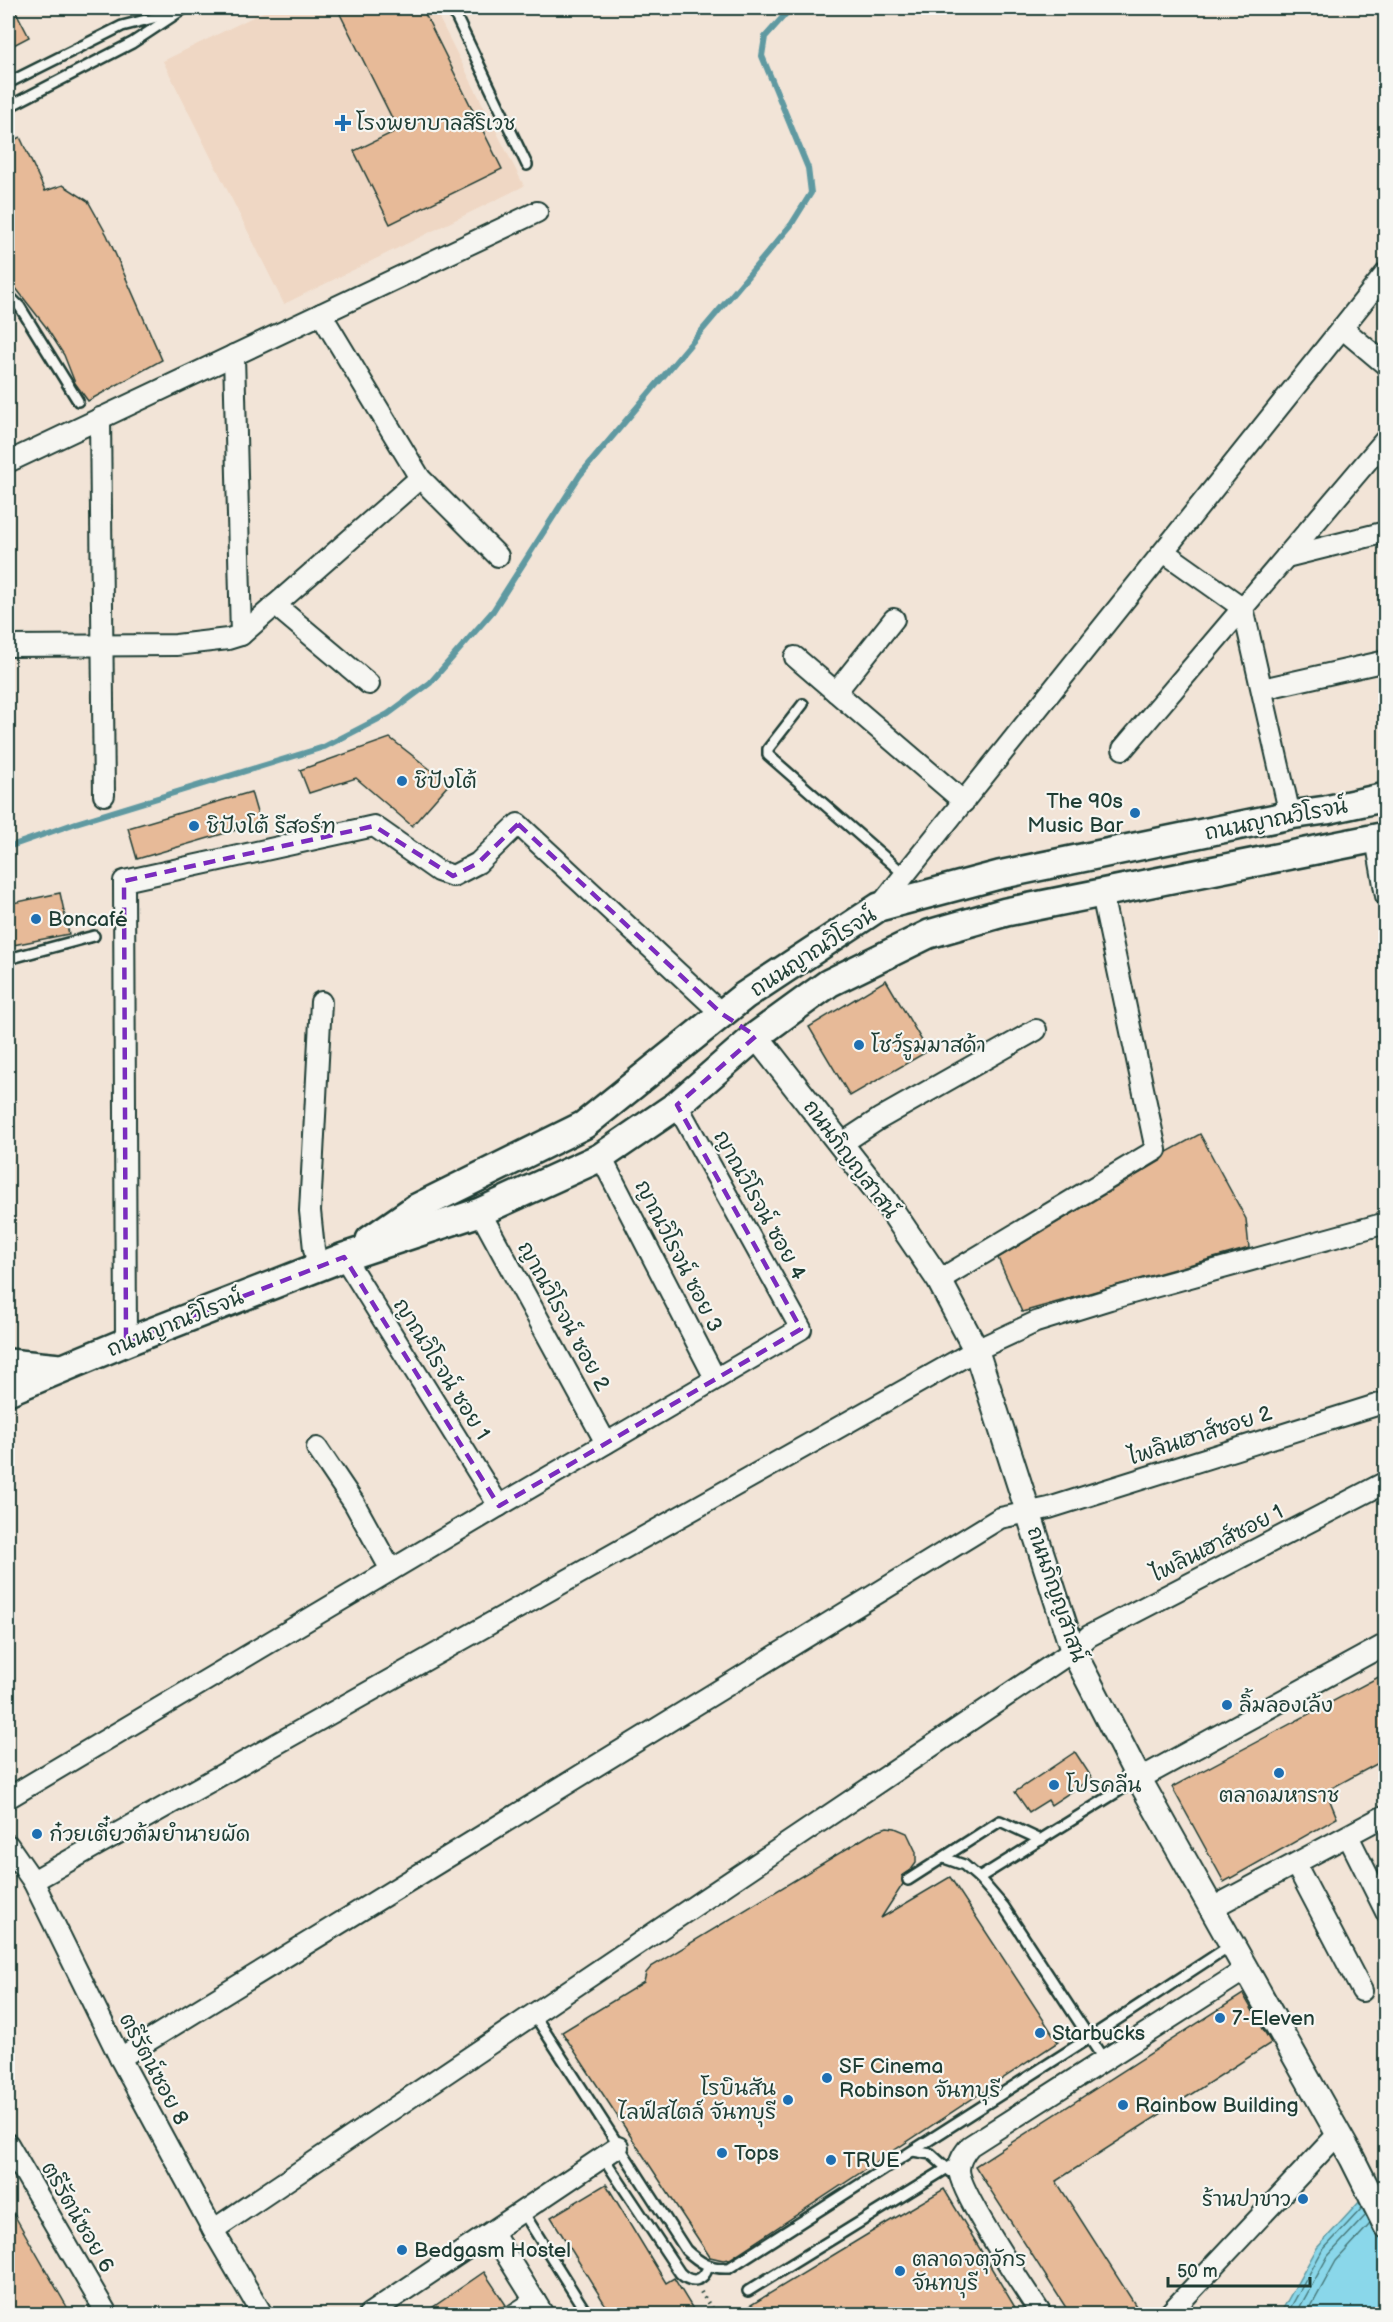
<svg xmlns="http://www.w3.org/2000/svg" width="1393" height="2322" viewBox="0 0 1393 2322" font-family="'Balsamiq Sans','Playpen Sans Thai',sans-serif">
	<rect width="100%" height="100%" fill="#f2e4d7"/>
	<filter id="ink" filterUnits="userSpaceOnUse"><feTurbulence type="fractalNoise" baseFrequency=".0167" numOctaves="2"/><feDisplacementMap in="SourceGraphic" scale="12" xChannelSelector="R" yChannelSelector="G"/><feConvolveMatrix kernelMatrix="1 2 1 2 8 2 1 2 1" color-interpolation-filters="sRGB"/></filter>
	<g filter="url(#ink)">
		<polygon fill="#efd7c4" points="271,8 434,8 524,186 284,304 163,61"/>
		<polygon fill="#8ad7ea" stroke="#5f99a1" stroke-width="1.5" points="1385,2174 1385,2314 1280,2314 1317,2248"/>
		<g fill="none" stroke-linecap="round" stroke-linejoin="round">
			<g stroke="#4a7b7d" stroke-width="1.5">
				<polyline points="1287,2314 1322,2251 1362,2208"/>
				<polyline points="1296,2314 1328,2256 1366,2215"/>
				<polyline points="1307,2314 1336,2261 1370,2224"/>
			</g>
			<polyline stroke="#5f99a1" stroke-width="6" points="8,847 76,823 324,747 388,714 430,683 493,611 580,475 791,225 811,193 808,168 762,56 765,37 791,8"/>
		</g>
		<g fill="#e7ba98" stroke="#1f3d34" stroke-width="1.5">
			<polygon points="8,8 14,8 29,37 8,48"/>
			<polygon points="337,8 422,8 502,169 390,224 354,151 398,130"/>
			<polygon points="20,137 45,191 63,185 88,201 107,235 162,360 88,401 75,383 64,355 46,327 8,278 8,143"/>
			<polygon points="390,738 449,784 412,826 356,778 309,793 300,770"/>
			<polygon points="251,792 260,823 137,859 128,828"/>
			<polygon points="60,893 69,934 8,946 8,904"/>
			<polygon points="886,980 928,1051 850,1096 809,1027"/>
			<polygon points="1200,1134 1246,1219 1249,1248 1022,1312 998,1258 1162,1160 1167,1152"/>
			<polygon points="1386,1673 1386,1759 1326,1791 1337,1818 1224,1882 1172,1787"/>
			<polygon points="1075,1752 1092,1778 1051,1805 1048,1800 1029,1812 1015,1792"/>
			<polygon points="887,1827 895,1828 907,1833 916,1852 916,1863 911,1870 902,1876 903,1884 881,1918 950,1877 1058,2042 730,2259 723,2260 710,2257 562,2032 644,1982 646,1973 651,1967 876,1831"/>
			<polygon points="1243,1994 1271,2043 1056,2181 1141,2314 1070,2314 975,2166"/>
			<polygon points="606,2184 666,2283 674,2278 696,2314 611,2314 551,2217"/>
			<polygon points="944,2189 1019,2314 736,2314 878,2228"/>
			<polygon points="8,2204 71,2314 8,2314"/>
			<polygon points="484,2272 506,2305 491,2314 423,2314"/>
		</g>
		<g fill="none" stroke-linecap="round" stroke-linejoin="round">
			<defs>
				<g id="service">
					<polyline points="452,8 527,165"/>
					<polyline points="8,83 122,26 169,14"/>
					<polyline points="8,107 132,43 185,8"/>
					<polyline points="8,295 20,307 78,401"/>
					<polyline points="803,704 768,749 768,755 905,875"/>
					<polyline points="8,959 94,936"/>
					<polyline points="944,1858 964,1865 979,1878 1004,1907 1104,2060"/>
					<polyline points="979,1878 1138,1779"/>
					<polyline points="908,1880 1000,1821 1041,1840"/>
					<path d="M533 2013 686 2250C700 2263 710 2269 729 2268L1089 2038 1231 1945"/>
					<polyline points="913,2151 931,2154 951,2172"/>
					<path d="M603 2157 680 2273C691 2284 703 2282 708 2267"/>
					<polyline points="523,2212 587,2314"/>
					<polyline points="748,2291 959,2161"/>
				</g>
				<g id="minor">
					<polyline points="321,314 420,478 498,556"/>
					<polyline points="1342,328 1386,365"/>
					<polyline points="234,355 241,635"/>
					<polyline points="100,418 104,795"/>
					<polyline points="8,462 537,212"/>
					<polyline points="1164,552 1243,608 1290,815"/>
					<polyline points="1286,557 1386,532"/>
					<polyline points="275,605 369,684"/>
					<polyline points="8,646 176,645 228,639 241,635 420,478"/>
					<polyline points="795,657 964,802"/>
					<polyline points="1262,689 1386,661"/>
					<polyline points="836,692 894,619"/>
					<polyline points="1123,749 1386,439"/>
					<polyline points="1376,839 1386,896"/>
					<polyline points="879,907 1386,273"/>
					<polyline points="841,1144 879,1119 1036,1030"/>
					<polyline points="601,1157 715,1378"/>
					<polyline points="480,1212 606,1443"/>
					<polyline points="344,1257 499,1506"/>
					<polyline points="318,1267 314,1249 310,1211 321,1002"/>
					<polyline points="939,1280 1156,1150 1102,894"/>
					<polyline points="126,1342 124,881 374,826 438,871 453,876 478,863 518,824 722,1014"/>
					<polyline points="317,1448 354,1503 391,1570"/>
					<polyline points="1139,1779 1386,1644"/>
					<polyline points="8,1798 499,1506 801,1329 677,1105"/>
					<polyline points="1348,1836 1386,1912"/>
					<polyline points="8,1845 33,1881 120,2058 213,2230 262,2314"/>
					<polyline points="1296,1865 1362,1991"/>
					<polyline points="33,1881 976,1350 1036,1322 1110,1299 1386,1223"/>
					<polyline points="1212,1908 1386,1815"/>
					<polyline points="120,2058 1000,1518 1049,1508 1386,1402"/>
					<polyline points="8,2144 107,2314"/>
					<polyline points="213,2230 1073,1651 1089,1636 1386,1482"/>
					<polyline points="492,2232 543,2314"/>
					<polyline points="369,2314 618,2147"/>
					<polyline points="515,2314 535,2301"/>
					<path d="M1041 2314C1025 2289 960 2194 959 2170 959 2160 964 2153 970 2146L1245 1970"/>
					<polyline points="1169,2314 1337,2135"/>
				</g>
				<polyline id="tertiary" points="756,1036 886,1202 939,1280 976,1350 1073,1651 1139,1779 1352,2158 1386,2226"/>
				<g id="secondary">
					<polyline points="370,1240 416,1208 584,1125 744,996 879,907 999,875 1290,815 1326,810 1386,797"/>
					<polyline points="8,1363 60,1368"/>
					<polyline points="8,1391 126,1342 344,1257 480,1212 601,1157 677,1105 756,1036 829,983 929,934 1006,912 1386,836"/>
				</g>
			</defs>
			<use href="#service" stroke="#1f3d34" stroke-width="14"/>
			<use href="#minor" stroke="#1f3d34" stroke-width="24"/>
			<use href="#tertiary" stroke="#1f3d34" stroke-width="28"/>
			<use href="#secondary" stroke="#1f3d34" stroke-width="32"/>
			<polyline stroke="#1f3d34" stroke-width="4" stroke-dasharray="1.5 4.5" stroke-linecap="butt" points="701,2292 715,2314"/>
			<use href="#service" stroke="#f6f6f2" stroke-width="9"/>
			<use href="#minor" stroke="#f6f6f2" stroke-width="20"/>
			<use href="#tertiary" stroke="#f6f6f2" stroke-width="24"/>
			<use href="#secondary" stroke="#f6f6f2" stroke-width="27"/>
		</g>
	</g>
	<path fill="none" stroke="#7b2cbf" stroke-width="4.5" stroke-dasharray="12 8" stroke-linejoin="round" d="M518 824 722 1014 756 1036 677 1105 801 1329 499 1506 344 1257 126 1342 124 881 374 826 453 876 478 863Z"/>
	<g fill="#1f6fb2" stroke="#f6f6f2" stroke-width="2">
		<path d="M340 114h6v6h6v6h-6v6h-6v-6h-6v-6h6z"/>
		<circle cx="402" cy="781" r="6"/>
		<circle cx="1135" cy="813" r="6"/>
		<circle cx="194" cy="826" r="6"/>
		<circle cx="36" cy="919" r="6"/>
		<circle cx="859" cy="1045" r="6"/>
		<circle cx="1227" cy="1705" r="6"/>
		<circle cx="1279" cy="1773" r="6"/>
		<circle cx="1054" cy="1785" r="6"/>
		<circle cx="37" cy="1834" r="6"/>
		<circle cx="1220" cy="2018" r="6"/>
		<circle cx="1040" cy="2033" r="6"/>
		<circle cx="827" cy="2078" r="6"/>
		<circle cx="788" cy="2100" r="6"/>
		<circle cx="1123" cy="2105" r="6"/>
		<circle cx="722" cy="2153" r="6"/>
		<circle cx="831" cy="2160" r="6"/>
		<circle cx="1303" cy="2199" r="6"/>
		<circle cx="402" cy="2250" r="6"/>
		<circle cx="900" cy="2271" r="6"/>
	</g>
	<g text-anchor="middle" stroke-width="4.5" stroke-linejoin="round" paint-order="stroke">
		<g font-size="21" fill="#1f3d34" stroke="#f6f6f2" text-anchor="start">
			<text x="356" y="130">โรงพยาบาลสิริเวช</text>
			<text x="414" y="788">ชิปังโต้</text>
			<text x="1123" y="808" text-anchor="end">The 90s<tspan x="1123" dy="24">Music Bar</tspan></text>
			<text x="206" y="833">ชิปังโต้ รีสอร์ท</text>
			<text x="48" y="926">Boncafé</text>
			<text x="871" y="1052">โชว์รูมมาสด้า</text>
			<text x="1239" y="1712">ลิ้มลองเล้ง</text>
			<text x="1066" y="1792">โปรคลีน</text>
			<text x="1279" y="1802" text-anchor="middle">ตลาดมหาราช</text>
			<text x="49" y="1841">ก๋วยเตี๋ยวต้มยำนายผัด</text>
			<text x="1232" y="2025">7-Eleven</text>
			<text x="1052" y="2040">Starbucks</text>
			<text x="839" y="2073">SF Cinema<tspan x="839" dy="24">Robinson จันทบุรี</tspan></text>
			<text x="776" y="2095" text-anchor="end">โรบินสัน<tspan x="776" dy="24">ไลฟ์สไตล์ จันทบุรี</tspan></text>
			<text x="1135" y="2112">Rainbow Building</text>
			<text x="734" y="2160">Tops</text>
			<text x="843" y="2167">TRUE</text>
			<text x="1291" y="2206" text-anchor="end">ร้านปาขาว</text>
			<text x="414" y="2257">Bedgasm Hostel</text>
			<text x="912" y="2266">ตลาดจตุจักร<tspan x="912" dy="24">จันทบุรี</tspan></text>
		</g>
		<g font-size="21" fill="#1f3d34" stroke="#f6f6f2">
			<text transform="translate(1276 819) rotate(-11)" y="7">ถนนญาณวิโรจน์</text>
			<text transform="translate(813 952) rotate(-33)" y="7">ถนนญาณวิโรจน์</text>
			<text transform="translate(851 1159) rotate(53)" y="7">ถนนภิญญสาสน์</text>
			<text transform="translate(760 1205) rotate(61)" y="7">ญาณวิโรจน์ ซอย 4</text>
			<text transform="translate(679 1256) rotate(63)" y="7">ญาณวิโรจน์ ซอย 3</text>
			<text transform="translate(564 1316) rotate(61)" y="7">ญาณวิโรจน์ ซอย 2</text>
			<text transform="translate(175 1323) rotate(-22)" y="7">ถนนญาณวิโรจน์</text>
			<text transform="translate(442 1369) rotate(58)" y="7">ญาณวิโรจน์ ซอย 1</text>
			<text transform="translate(1200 1435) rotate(-18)" y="7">ไพลินเฮาส์ซอย 2</text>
			<text transform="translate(1217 1543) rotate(-27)" y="7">ไพลินเฮาส์ซอย 1</text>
			<text transform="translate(1057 1594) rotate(71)" y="7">ถนนภิญญสาสน์</text>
			<text transform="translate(154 2069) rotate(62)" y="7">ตรีรัตน์ซอย 8</text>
			<text transform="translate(78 2217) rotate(60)" y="7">ตรีรัตน์ซอย 6</text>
		</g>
	</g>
	<rect width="1393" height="2322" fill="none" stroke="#f6f6f2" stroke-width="30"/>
	<rect x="15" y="15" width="1363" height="2292" fill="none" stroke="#1f3d34" stroke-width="2" filter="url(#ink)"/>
	<path d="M1168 2277v9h142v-9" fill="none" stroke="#1f3d34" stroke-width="3"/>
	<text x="1177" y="2277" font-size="18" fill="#1f3d34" stroke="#f6f6f2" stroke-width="4.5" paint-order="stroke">50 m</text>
</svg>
